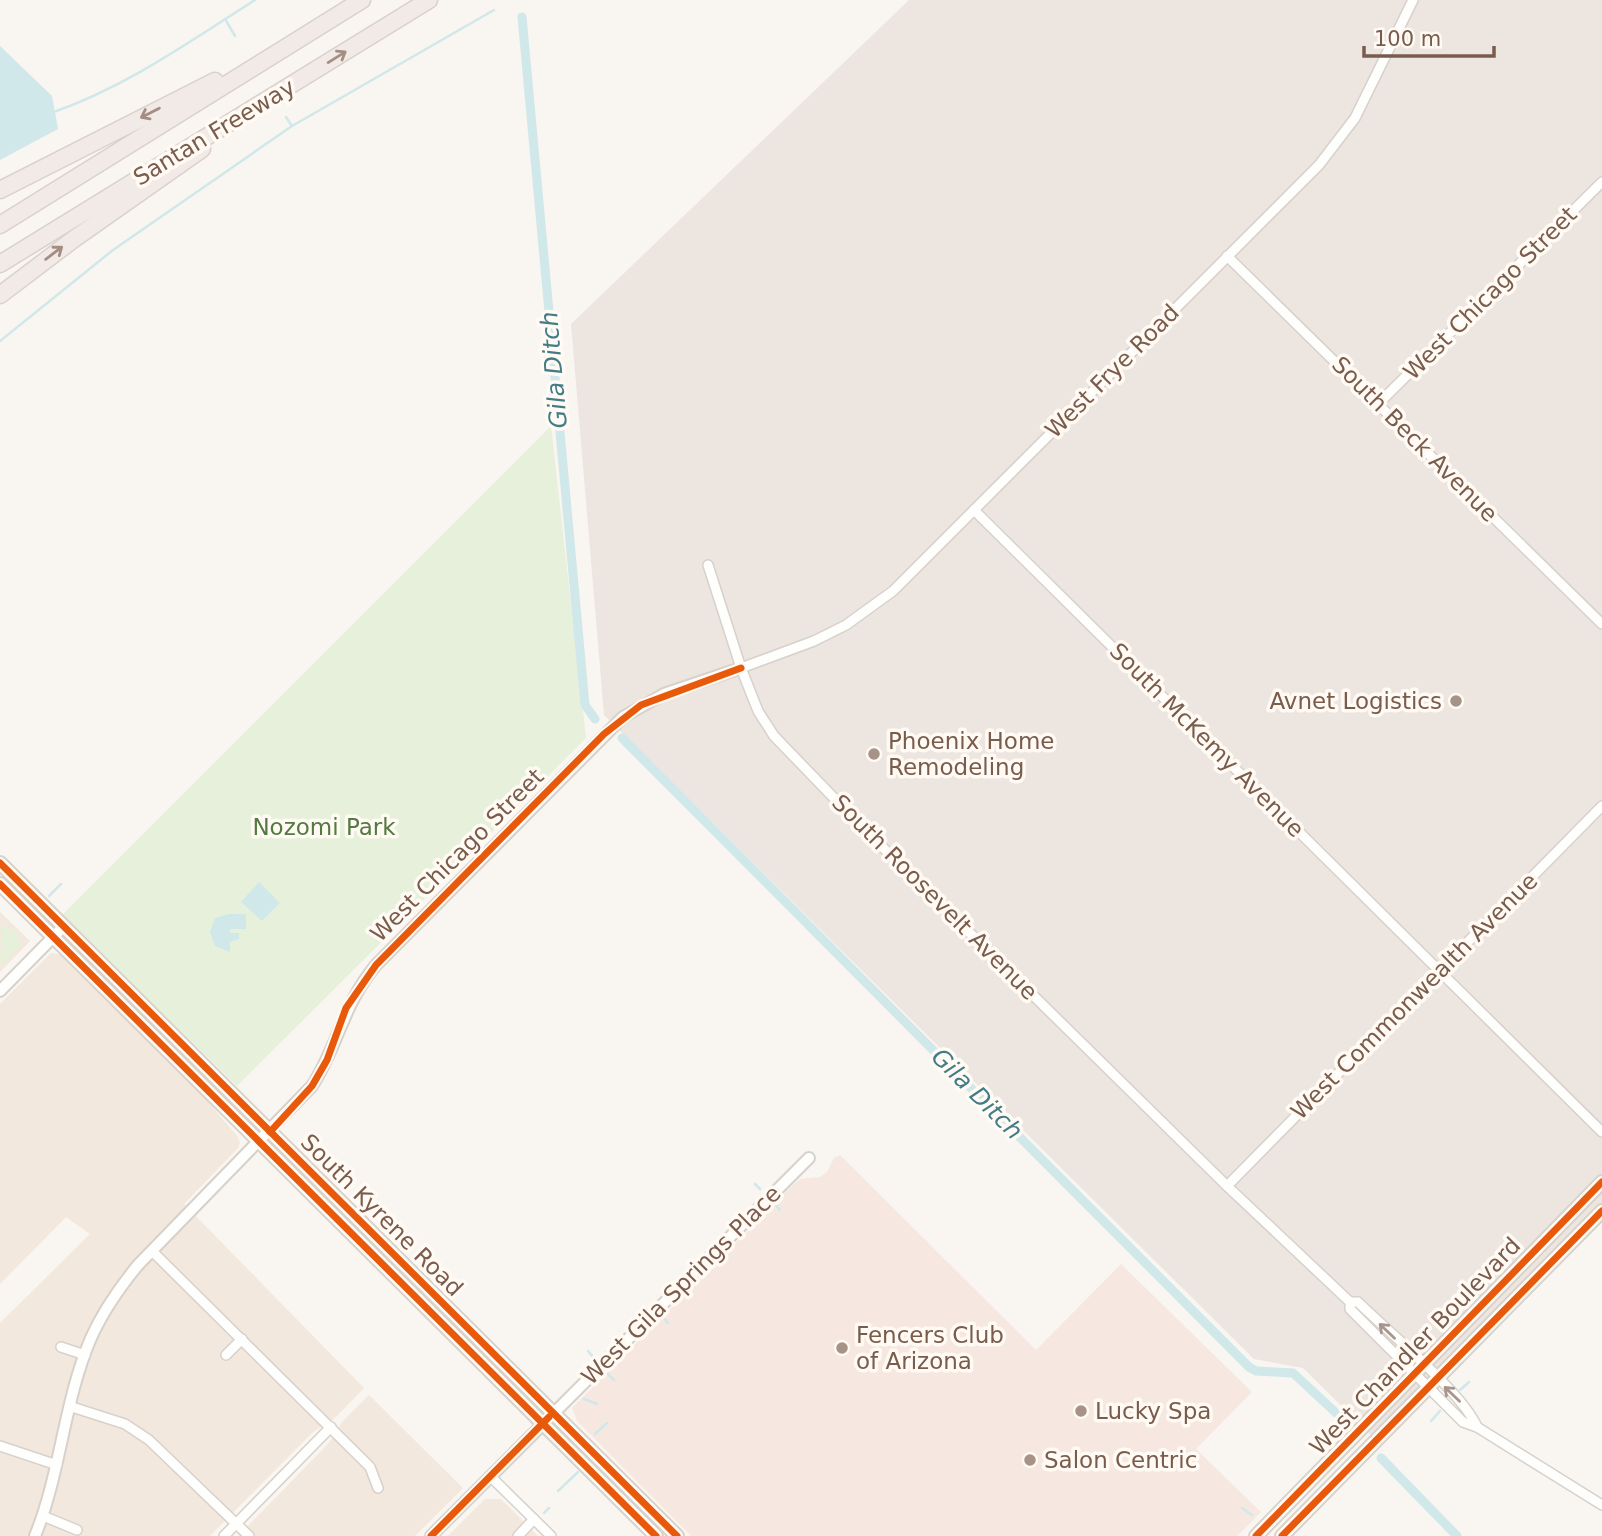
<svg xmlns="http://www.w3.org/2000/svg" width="1602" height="1536" viewBox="0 0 1602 1536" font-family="'DejaVu Sans',sans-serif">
	<rect width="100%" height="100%" fill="#f9f5f0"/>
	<g fill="#f2e8de">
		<polygon points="0,912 30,941 0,972"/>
		<polygon points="51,953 63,955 197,1089 238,1137 240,1143 238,1148 184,1204 364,1388 335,1418 313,1432 210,1536 0,1536 0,1323 90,1234 66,1217 0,1284 0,1004"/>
		<polygon points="369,1395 463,1488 415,1536 238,1536 328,1444 342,1422"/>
		<polygon points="485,1499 501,1499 538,1536 448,1536"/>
	</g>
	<polygon fill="#f6e8e1" points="840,1155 1036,1350 1121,1264 1252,1392 1196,1449 1261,1512 1237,1536 691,1536 577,1421 572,1408 794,1184 800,1179 820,1177 827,1172 834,1158"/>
	<polygon fill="#ede5e0" points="909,0 1602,0 1602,1210 1376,1440 1303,1368 1254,1359 604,715 571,324"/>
	<g fill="#e7f0db">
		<polygon points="551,426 586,738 237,1086 62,915"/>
		<polygon points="2,925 15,931 22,944 0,965"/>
	</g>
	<g fill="#d0e8ea">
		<polygon points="0,46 52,96 58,129 0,160"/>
		<polygon points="259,882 280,903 262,921 241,902"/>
		<polygon points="229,914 246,914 246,929 230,929 230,933 239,933 239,939 230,942 230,952 215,946 210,932 215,918"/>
	</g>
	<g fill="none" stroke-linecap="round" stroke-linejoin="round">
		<g stroke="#d0e8ea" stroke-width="2.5">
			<polyline points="225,19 235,36"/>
			<path d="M51 113C126 87 189 42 255 0"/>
			<polyline points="286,117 292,126"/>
			<polyline points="0,341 113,250 292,126 494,10"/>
			<polyline points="49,896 61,884"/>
			<polyline points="755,1184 760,1189"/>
			<polyline points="776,1205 780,1210"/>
			<polyline points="664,1318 668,1323"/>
			<polyline points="588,1351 593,1357"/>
			<polyline points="608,1374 614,1380"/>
			<polyline points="1460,1390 1469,1382"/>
			<polyline points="584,1399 597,1404"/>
			<polyline points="1431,1421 1440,1411"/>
			<polyline points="595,1434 607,1423"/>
			<polyline points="558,1491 578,1472"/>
			<polyline points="1242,1508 1252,1515"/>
			<polyline points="544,1513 549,1508"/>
		</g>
		<g stroke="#d0e8ea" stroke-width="9">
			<polyline points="522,17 585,705 595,719"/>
			<polyline points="622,738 1249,1367 1256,1371 1293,1373 1347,1423"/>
			<polyline points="1381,1458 1457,1536"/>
		</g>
		<defs>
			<g id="minor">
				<polyline points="1227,256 1602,624"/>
				<polyline points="1379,403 1602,182"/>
				<polyline points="974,510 1602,1132"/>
				<polyline points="708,565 741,668 758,711 774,736 861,826 1227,1186 1350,1302 1350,1309 1463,1422 1477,1427 1602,1505"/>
				<polyline points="741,668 814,641 846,625 893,591 1319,165 1355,118 1413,0"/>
				<polyline points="1227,1186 1602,806"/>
				<polyline points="152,1251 370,1467 378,1488"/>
				<path d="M1350 1302H1358C1388 1332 1463 1393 1477 1427"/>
				<polyline points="61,1347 85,1355"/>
				<polyline points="226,1355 242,1339"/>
				<polyline points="72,1407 125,1424 149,1440 249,1536"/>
				<polyline points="0,1446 57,1465"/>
				<polyline points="490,1476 551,1536"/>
				<polyline points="43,1516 77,1530"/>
				<polyline points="224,1536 331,1427"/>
				<polyline points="518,1536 534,1519"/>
			</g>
			<g id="tertiary">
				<polyline points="0,991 64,926"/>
				<path d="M35 1536C61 1472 64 1400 91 1338 103 1311 120 1287 138 1265L312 1086C339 1044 342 1006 376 965L623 717 664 694 741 668"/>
				<polyline points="431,1536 809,1158"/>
			</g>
			<g id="secondary">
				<polyline points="0,863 677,1536"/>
				<polyline points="0,884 656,1536"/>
				<polyline points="1256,1536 1602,1182"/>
				<polyline points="1282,1536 1602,1211"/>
			</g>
			<g id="motorway">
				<polyline points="0,190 215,81"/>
				<polyline points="0,225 362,0"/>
				<polyline points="0,264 429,0"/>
				<polyline points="0,295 74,239 202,149"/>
			</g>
		</defs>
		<use href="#minor" stroke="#d7d1cb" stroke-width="12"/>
		<use href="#tertiary" stroke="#d7d1cb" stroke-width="14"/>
		<use href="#secondary" stroke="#d9d2cb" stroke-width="16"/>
		<use href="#motorway" stroke="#dad1cc" stroke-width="19"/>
		<use href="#minor" stroke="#fefefd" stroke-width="9"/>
		<use href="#tertiary" stroke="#fefefd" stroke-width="10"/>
		<use href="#secondary" stroke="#fefefd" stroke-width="12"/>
		<use href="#motorway" stroke="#f2eae7" stroke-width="16"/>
		<defs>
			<g id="cycleway">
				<polyline points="0,863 677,1536"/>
				<polyline points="0,884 656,1536"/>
				<polyline points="270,1132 312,1086 327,1060 346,1008 376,965 604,734 641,705 741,668"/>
				<polyline points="431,1536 549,1417"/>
				<polyline points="1256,1536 1602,1182"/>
				<polyline points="1282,1536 1602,1211"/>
			</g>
		</defs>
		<use href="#cycleway" stroke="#fffaf3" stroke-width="11"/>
		<use href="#cycleway" stroke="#e8590c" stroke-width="7"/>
	</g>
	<defs><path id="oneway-shaft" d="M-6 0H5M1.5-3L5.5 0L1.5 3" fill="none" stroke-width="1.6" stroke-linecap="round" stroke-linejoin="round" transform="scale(1.75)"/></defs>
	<g stroke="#a48e83">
		<use href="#oneway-shaft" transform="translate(337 57) rotate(-32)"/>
		<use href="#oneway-shaft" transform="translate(150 113) rotate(153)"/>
		<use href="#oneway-shaft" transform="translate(54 253) rotate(-37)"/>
	</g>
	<g stroke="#a8958b">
		<use href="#oneway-shaft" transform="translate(1387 1331) rotate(-136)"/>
		<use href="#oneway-shaft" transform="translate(1452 1394) rotate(-136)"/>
	</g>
	<g fill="#a69286" stroke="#fffaf3" stroke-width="2.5">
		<circle cx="1456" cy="701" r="7"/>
		<circle cx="874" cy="754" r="7"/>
		<circle cx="842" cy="1348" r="7"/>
		<circle cx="1081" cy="1411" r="7"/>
		<circle cx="1030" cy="1460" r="7"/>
	</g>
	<g text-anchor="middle" stroke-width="7" stroke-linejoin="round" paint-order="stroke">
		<g font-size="23" fill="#7a5c4d" stroke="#fffaf3">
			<text transform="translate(214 132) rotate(-31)" y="8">Santan Freeway</text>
			<text transform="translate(1490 293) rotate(-45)" y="8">West Chicago Street</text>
			<text transform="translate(1112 371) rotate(-45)" y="8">West Frye Road</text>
			<text transform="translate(1415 439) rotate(45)" y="8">South Beck Avenue</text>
			<text transform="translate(1207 740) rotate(45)" y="8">South McKemy Avenue</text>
			<text transform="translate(457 855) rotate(-45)" y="8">West Chicago Street</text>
			<text transform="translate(935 897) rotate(45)" y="8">South Roosevelt Avenue</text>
			<text transform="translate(1414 996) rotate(-45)" y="8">West Commonwealth Avenue</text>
			<text transform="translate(382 1215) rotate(45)" y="8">South Kyrene Road</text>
			<text transform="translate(681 1285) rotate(-45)" y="8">West Gila Springs Place</text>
			<text transform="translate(1415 1346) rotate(-46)" y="8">West Chandler Boulevard</text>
		</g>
		<g font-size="23" fill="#7a5c4d" stroke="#fffaf3" text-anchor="start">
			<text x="1442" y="709" text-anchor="end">Avnet Logistics</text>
			<text x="888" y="749">Phoenix Home<tspan x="888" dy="26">Remodeling</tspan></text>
			<text x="856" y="1343">Fencers Club<tspan x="856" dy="26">of Arizona</tspan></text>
			<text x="1095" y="1419">Lucky Spa</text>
			<text x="1044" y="1468">Salon Centric</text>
		</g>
		<g font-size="23" fill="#537a41" stroke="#fffaf3">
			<text x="324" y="835">Nozomi Park</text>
		</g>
		<g font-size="24" font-style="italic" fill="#437c86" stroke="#fffaf3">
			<text transform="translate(554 370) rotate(-95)" y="8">Gila Ditch</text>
			<text transform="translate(977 1094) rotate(45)" y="8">Gila Ditch</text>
		</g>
	</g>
	<path d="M1364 46v10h130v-10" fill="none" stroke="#7a5c4d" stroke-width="3.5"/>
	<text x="1374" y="46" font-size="21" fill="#7a5c4d" stroke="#fffaf3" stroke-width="5" paint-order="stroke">100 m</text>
</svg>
